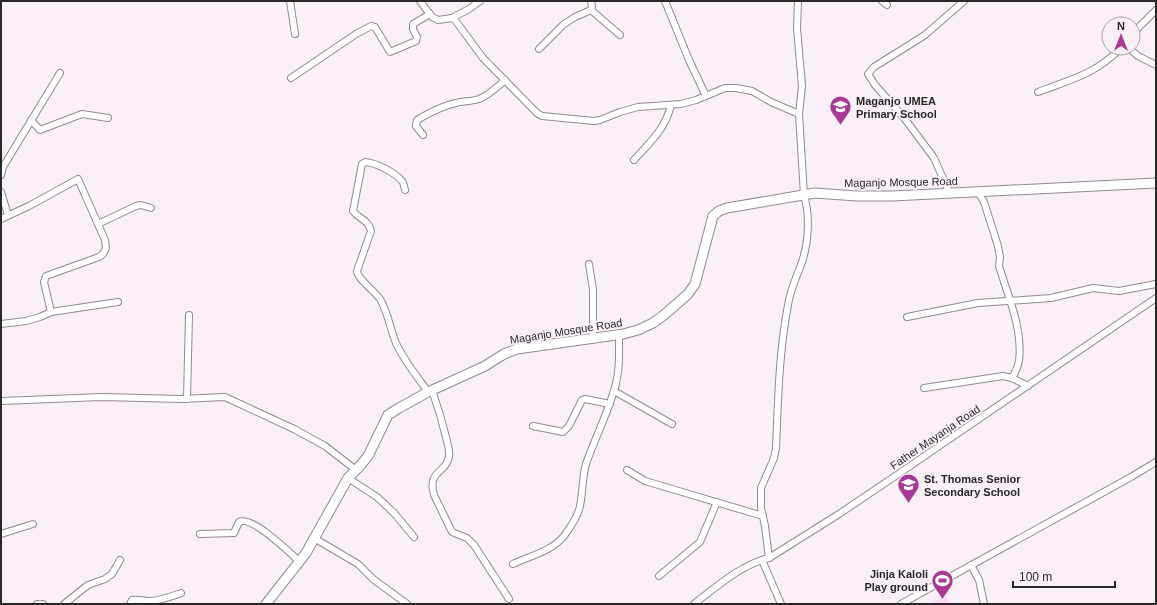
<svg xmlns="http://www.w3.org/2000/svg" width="1157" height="605" viewBox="0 0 1157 605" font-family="Helvetica,sans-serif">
	<rect width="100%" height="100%" fill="#f9f0f7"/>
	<polygon fill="#ffd6f4" points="946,596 950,604 929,604"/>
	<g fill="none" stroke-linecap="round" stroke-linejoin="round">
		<defs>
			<g id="street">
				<polyline points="290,1 295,34"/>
				<path d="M420 1 432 17 438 20 452 18 455 20 483 58 537 113 542 116 594 121 600 120 620 112 638 107 681 104 696 100 725 88H736L752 91 771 102 799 114 804 195C810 216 809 241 802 262 797 276 790 290 788 305 779 352 778 401 776 448L774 458 761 488V508L765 526 769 558"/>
				<polyline points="665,1 689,60 706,96"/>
				<polyline points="798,1 797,28 802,86 799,114"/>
				<polyline points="882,1 887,5"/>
				<polyline points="591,10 620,35"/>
				<polyline points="452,18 469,9 480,1"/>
				<polyline points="1133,33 1156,10"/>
				<polyline points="1129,48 1138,56 1156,65"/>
				<polyline points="539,49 564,24 575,17 591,10 592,7 591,1"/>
				<polyline points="291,78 356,34 371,26 375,27 390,52 416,41 417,37 413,29 413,24 430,14"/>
				<path d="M1038 92C1072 79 1094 75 1121 48"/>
				<polyline points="31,120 40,130 82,114 108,118"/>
				<path d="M423 135 416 126 417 120C430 112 445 105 460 102 467 101 473 101 479 99 489 95 497 87 505 80"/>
				<path d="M634 160C650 142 665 130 671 105"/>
				<polyline points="1,175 3,167 60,73"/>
				<path d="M405 190C404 187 404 183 402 181 394 172 377 163 365 162L362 164 353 211C360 220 368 219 371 231L357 271C358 280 374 290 380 299 388 312 390 329 396 343 404 361 417 376 428 392"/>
				<polyline points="1,192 8,215"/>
				<path d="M978 192 984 202 998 246 1000 257 999 266C1008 296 1023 329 1019 361 1018 366 1015 373 1012 378"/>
				<polyline points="950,194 934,158 905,119 875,85 868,74 874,67 925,35 964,1"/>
				<polyline points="1,219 29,206 78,179 105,240 106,248 103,254 99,257 46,276 44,282 51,312"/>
				<polyline points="98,224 136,206 141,205 151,208"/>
				<polyline points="589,264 593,290 593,339"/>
				<polyline points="907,317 978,303 1051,298 1093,288 1119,291 1156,284"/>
				<polyline points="1,324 26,321 40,317 51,312 118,302"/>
				<polyline points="924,388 1003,376 1012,378 1028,386"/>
				<path d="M432 390C438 407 443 424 447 441 448 446 450 452 449 457 446 474 427 470 434 495L452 532 467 538 474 545 509 599"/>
				<polyline points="614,391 672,424"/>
				<polyline points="187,399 189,315"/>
				<polyline points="1,401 101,397 181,399 225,397 294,429 325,446 356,470"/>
				<polyline points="533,426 563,432 569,426 582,400 585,399 610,404"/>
				<polyline points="627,470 645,481 763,516"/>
				<polyline points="348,478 377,497 394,513 414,537"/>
				<polyline points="1,534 33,524"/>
				<path d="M200 534 234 533 239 522C252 515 290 553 300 562"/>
				<polyline points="314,538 358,564 373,579 407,604"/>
				<polyline points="762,560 781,604"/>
				<path d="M513 564C530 556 552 551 564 536 570 528 578 516 580 506 583 492 582 478 586 464 595 438 608 413 615 387 620 370 619 352 619 335"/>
				<polyline points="971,565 979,580 984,604"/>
				<polyline points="659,576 700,542 717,502"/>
				<polyline points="37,604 43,604"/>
				<polyline points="64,604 88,585 105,579 112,574 120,560"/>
				<path d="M130 604 132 600C137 599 143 601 149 601 160 601 170 597 181 593"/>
				<path d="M694 604C716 587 742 564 769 558L839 514 885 483 1156 298"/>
				<polyline points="901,604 1131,477 1156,462"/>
			</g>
			<polyline id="secondary" points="266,604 306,553 348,478 360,466 368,456 388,415 399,408 428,392 485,366 504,354 517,349 623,334 638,330 653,323 664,315 688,294 695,284 713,216 719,211 727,208 815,193 857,196 892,196 1156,183"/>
		</defs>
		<use href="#street" stroke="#91898f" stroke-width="8"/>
		<use href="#secondary" stroke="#91898f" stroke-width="11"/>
		<use href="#street" stroke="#fff" stroke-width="6"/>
		<use href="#secondary" stroke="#fff" stroke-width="9"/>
	</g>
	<defs>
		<symbol id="school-pin" viewBox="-11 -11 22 30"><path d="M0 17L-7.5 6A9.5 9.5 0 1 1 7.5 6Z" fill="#a83894" stroke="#f9f0f7"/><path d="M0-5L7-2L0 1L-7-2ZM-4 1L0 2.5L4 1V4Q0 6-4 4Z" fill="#fff"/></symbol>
		<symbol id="stadium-pin" viewBox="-11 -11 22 30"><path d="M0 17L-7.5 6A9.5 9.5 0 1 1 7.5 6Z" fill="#a83894" stroke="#f9f0f7"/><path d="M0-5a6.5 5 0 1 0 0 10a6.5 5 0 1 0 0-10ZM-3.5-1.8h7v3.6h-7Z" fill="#fff"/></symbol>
	</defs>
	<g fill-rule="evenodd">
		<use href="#school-pin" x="828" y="94" width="25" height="34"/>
		<use href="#school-pin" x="896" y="472" width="25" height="34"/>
		<use href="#stadium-pin" x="930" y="568" width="25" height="34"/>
	</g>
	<g text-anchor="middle" stroke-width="4" stroke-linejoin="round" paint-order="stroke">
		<g font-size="11" font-weight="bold" fill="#2a2729" stroke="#f9f0f7" text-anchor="start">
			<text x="856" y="105">Maganjo UMEA<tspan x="856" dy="13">Primary School</tspan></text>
			<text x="924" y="483">St. Thomas Senior<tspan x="924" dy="13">Secondary School</tspan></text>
			<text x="928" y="578" text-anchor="end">Jinja Kaloli<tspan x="928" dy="13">Play ground</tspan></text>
		</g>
		<g font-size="11" fill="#2a2729" stroke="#f9f0f7">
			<text transform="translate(901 182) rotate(-1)" y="4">Maganjo Mosque Road</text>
			<text transform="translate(566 331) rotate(-9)" y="4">Maganjo Mosque Road</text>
			<text transform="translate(935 437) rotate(-34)" y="4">Father Mayanja Road</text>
		</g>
	</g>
	<rect width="1157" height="605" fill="none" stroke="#2a2729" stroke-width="4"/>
	<g transform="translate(1121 36)"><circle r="19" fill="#f9f0f7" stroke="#a6a0a5"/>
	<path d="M0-3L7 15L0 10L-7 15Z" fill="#a83894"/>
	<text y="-6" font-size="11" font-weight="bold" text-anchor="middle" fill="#2a2729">N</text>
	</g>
	<path d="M1013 581v6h102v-6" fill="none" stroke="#2a2729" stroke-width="2"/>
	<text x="1019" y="581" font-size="12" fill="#2a2729" stroke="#f9f0f7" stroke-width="3" paint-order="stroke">100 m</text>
</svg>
